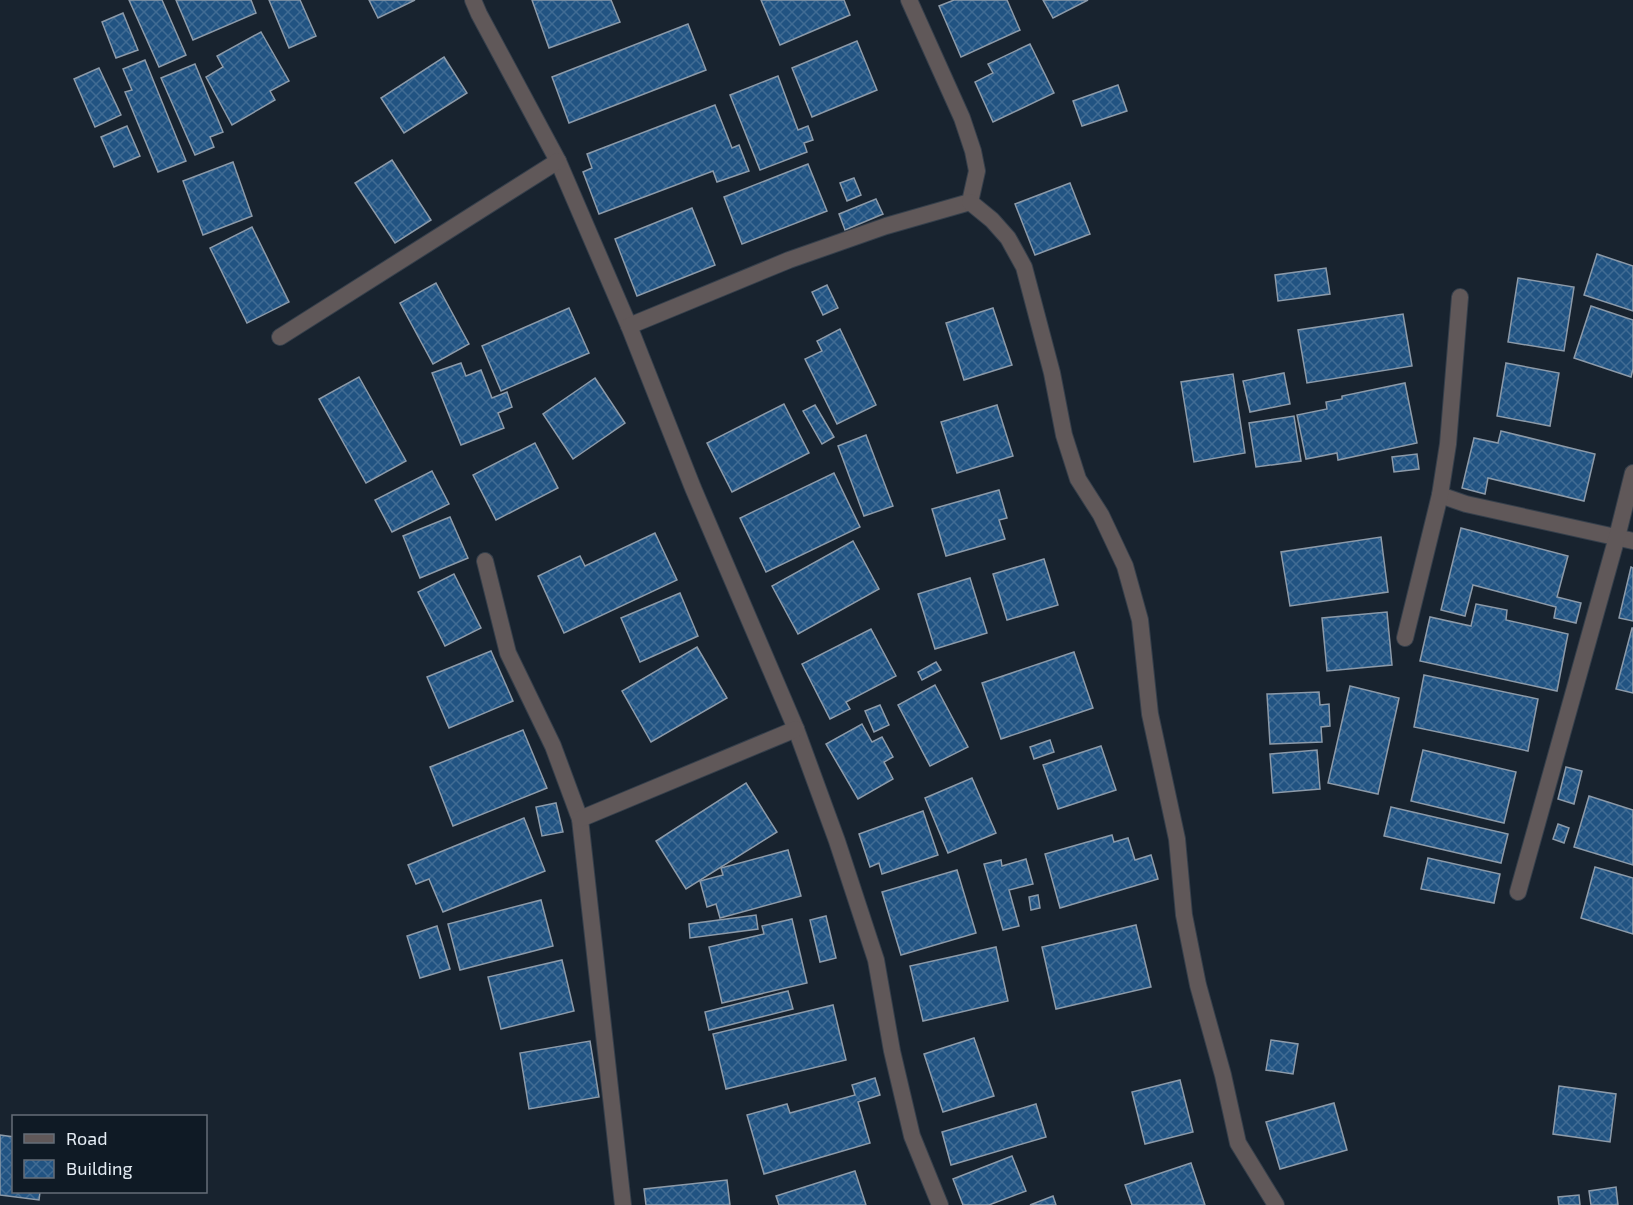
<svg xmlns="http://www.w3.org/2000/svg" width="1633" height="1205" viewBox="0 0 1633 1205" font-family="'Exo 2',sans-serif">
	<defs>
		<pattern id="building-cross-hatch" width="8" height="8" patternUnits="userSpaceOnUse" patternTransform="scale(1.5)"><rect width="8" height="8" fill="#215382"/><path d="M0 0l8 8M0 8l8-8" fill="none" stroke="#416c94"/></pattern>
	</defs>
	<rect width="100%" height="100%" fill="#18232f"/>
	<g fill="url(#building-cross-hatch)" stroke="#8c9aa9" stroke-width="1.5">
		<polygon points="129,0 162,0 186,55 159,67"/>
		<polygon points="176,0 251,0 256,13 193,40"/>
		<polygon points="269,0 300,0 316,36 289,48"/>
		<polygon points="369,0 415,0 378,18"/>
		<polygon points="532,0 611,0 620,22 549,48"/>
		<polygon points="761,0 844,0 850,15 780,45"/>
		<polygon points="954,0 1007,0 1020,30 961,57 939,6"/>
		<polygon points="1043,0 1088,0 1053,18"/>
		<polygon points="123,13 138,50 116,58 102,22"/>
		<polygon points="688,24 706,70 569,123 552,77"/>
		<polygon points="261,32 289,81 270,91 275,100 232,125 206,77 223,67 217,56"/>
		<polygon points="857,41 877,90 812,117 792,68"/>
		<polygon points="1030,44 1054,93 993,122 975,82 993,73 988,64"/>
		<polygon points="444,57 467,93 404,133 381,98"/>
		<polygon points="145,60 186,161 158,172 125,92 132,90 123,69"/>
		<polygon points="195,64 223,132 210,137 214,147 195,155 161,78"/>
		<polygon points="99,68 121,115 95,127 74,79"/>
		<polygon points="778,76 798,130 808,126 813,140 804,143 807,152 760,170 730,95"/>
		<polygon points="1118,85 1127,111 1082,126 1073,101"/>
		<polygon points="715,105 732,148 739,145 749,171 717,182 713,171 599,214 583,172 592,168 587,154"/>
		<polygon points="127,126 140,156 114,167 101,137"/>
		<polygon points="392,160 431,220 395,243 355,183"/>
		<polygon points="233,162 252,216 203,235 183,181"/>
		<polygon points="808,164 827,211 742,244 724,197"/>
		<polygon points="854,178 861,195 847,201 840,183"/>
		<polygon points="1070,183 1090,234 1035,255 1015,204"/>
		<polygon points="876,199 883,214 845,230 839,214"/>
		<polygon points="692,208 715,265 637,296 615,239"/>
		<polygon points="252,227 289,302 247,323 210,248"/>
		<polygon points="1597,254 1633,266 1633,311 1584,295"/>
		<polygon points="1326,268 1330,294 1278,301 1275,275"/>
		<polygon points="1518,278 1574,287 1564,351 1508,342"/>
		<polygon points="436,283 469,344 433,364 400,303"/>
		<polygon points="827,285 838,308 823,315 812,292"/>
		<polygon points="1591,306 1633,320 1633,369 1631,377 1574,358"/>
		<polygon points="569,308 589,353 501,391 482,346"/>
		<polygon points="993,308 1012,365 964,380 946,323"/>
		<polygon points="1403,314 1412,366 1307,383 1298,330"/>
		<polygon points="840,329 876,405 837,424 805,359 822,351 817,341"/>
		<polygon points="461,363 466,376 481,370 492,398 507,392 512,407 498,413 504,428 461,445 432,373"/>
		<polygon points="1506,363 1559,373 1550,426 1497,416"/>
		<polygon points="1284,373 1290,404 1250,412 1243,381"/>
		<polygon points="1233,374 1245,453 1194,462 1181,382"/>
		<polygon points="359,377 406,461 366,483 319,399"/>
		<polygon points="595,378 625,423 573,459 543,414"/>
		<polygon points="1405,383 1417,443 1338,460 1337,453 1306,459 1297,415 1327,409 1326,402 1342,399 1342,396"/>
		<polygon points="784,404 809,453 732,492 707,443"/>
		<polygon points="815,405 834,437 822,444 803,411"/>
		<polygon points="997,405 1013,456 957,473 941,422"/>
		<polygon points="1294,416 1301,461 1256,467 1249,423"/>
		<polygon points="1501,431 1595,454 1584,501 1488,478 1485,494 1462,488 1474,438 1498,443"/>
		<polygon points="866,435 893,506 864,516 838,446"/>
		<polygon points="535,443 558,488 496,520 473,475"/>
		<polygon points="1417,454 1419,469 1394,472 1392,457"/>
		<polygon points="432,471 449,504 392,532 375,500"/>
		<polygon points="834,473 860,527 766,572 740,518"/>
		<polygon points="999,490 1007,518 999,520 1005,539 946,556 932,509"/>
		<polygon points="450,517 468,558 420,578 403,536"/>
		<polygon points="1461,528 1568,556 1557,597 1581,603 1576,623 1554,618 1556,607 1473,585 1465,616 1441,610"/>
		<polygon points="655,533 677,580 564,633 538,576 580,556 585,566"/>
		<polygon points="1381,537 1388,592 1290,606 1281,552"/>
		<polygon points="853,541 879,589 798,634 772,586"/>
		<polygon points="1044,559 1058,605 1007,620 993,574"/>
		<polygon points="1631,567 1633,568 1633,621 1619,618"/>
		<polygon points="454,574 481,628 445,646 418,592"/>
		<polygon points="970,578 987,633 935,649 918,594"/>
		<polygon points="680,593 698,636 640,662 621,618"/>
		<polygon points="1476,604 1507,610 1506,620 1568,634 1557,691 1420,661 1430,617 1471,626"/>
		<polygon points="1387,612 1392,665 1327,671 1322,618"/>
		<polygon points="1632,628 1633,628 1633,693 1616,689"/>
		<polygon points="871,629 896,676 846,702 850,709 830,719 802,664"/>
		<polygon points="697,647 727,698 651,742 622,691"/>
		<polygon points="491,651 513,701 449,728 427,677"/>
		<polygon points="1074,652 1093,708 1001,739 982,683"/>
		<polygon points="936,662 941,670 922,680 918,672"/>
		<polygon points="1424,675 1538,699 1528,751 1414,727"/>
		<polygon points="935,685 968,747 930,766 898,705"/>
		<polygon points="1350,686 1399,698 1378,794 1328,783"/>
		<polygon points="1319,692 1320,705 1329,704 1330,726 1321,727 1322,742 1270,744 1267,694"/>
		<polygon points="880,705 889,725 874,732 865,711"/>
		<polygon points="862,724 872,742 882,737 893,757 884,762 893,779 858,799 826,744"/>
		<polygon points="523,730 547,788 453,826 430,767"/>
		<polygon points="1050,740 1054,752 1034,759 1030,747"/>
		<polygon points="1101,746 1116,790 1058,809 1043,765"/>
		<polygon points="1317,750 1320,789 1273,793 1270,754"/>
		<polygon points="1423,750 1516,772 1504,823 1411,801"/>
		<polygon points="1566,767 1582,771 1574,804 1558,799"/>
		<polygon points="972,778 996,833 948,853 925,798"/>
		<polygon points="746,783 777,832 686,889 656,841"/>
		<polygon points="1589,796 1633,810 1633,865 1574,847"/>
		<polygon points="556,803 563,832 542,836 536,807"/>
		<polygon points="1391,807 1508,834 1501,863 1384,836"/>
		<polygon points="923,811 938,855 882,874 879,863 870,867 859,834"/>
		<polygon points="524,818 545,871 443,912 429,879 416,884 408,865"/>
		<polygon points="1558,824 1569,828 1564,843 1553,839"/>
		<polygon points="1112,835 1114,842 1128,838 1135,860 1151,855 1158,879 1060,908 1045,854"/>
		<polygon points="788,850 801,896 720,918 716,904 707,907 700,881 723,875 721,868"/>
		<polygon points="1428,858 1500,874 1494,903 1421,889"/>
		<polygon points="1026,859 1033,884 1009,890 1019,926 1003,930 984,864 1001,860 1002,866"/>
		<polygon points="1595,867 1633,878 1633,934 1581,918"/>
		<polygon points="957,870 976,933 901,955 882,892"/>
		<polygon points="1038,895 1040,908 1031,910 1029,897"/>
		<polygon points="541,900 553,946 460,970 448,924"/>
		<polygon points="756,915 758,929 690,938 689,924"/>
		<polygon points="826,916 836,958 820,962 810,920"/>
		<polygon points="792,919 807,983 722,1003 709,947 764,934 762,926"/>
		<polygon points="1136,925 1151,987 1056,1009 1042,947"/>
		<polygon points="437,926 450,969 420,978 407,936"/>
		<polygon points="996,947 1008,1001 923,1021 910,966"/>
		<polygon points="562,960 574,1011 501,1029 488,977"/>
		<polygon points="788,991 793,1009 709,1030 705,1012"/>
		<polygon points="833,1005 846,1060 726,1089 713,1034"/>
		<polygon points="974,1038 994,1096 943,1112 924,1054"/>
		<polygon points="1271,1040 1298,1044 1293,1074 1266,1070"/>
		<polygon points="590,1041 599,1097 529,1109 520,1053"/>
		<polygon points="875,1078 880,1095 858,1102 870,1143 764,1174 747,1115 787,1104 790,1113 855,1095 852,1085"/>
		<polygon points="1180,1080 1193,1132 1145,1144 1132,1092"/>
		<polygon points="1559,1086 1616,1094 1610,1142 1553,1134"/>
		<polygon points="1334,1103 1347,1150 1280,1169 1266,1122"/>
		<polygon points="1036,1104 1046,1137 951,1165 942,1132"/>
		<polygon points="0,1135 14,1137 14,1192 40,1192 39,1200 0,1195"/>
		<polygon points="1012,1156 1026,1191 989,1205 963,1205 953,1179"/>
		<polygon points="1191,1163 1205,1205 1132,1205 1125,1185"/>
		<polygon points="855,1171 866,1205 779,1205 776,1196"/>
		<polygon points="727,1180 730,1205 646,1205 644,1189"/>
		<polygon points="1616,1187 1618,1205 1591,1205 1589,1191"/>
		<polygon points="1579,1195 1580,1205 1559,1205 1558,1197"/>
		<polygon points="1053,1196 1056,1205 1030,1205"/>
	</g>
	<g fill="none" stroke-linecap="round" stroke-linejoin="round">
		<defs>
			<g id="minor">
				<polyline points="473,0 479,14 558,161 629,326"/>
				<polyline points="909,0 962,118 973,151 977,171 970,202 886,226 789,260 629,326 693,488 796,729 837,841 876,960 892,1051 912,1136 940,1205"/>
				<polyline points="970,202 992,220 1008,238 1024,267 1052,373 1064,435 1078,479 1101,515 1125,566 1140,620 1150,714 1177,839 1184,915 1198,985 1223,1075 1238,1143 1276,1205"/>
				<polyline points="280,337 558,161"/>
				<polyline points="1440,495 1466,504 1633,541"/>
				<polyline points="485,561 508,653 553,746 580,819 623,1205"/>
				<polyline points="1405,638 1440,495 1448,444 1460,297"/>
				<polyline points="580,819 796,729"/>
				<polyline points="1518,892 1617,537 1633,473"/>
			</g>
		</defs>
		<use href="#minor" stroke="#353f4b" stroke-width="18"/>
		<use href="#minor" stroke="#605859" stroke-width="16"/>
	</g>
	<rect x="12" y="1115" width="195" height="78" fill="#0f1a25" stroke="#656e78" stroke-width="1.5"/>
	<rect x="24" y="1134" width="30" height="9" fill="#605859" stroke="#656e78" stroke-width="1.5"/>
	<text x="66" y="1145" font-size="18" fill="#e5edf5">Road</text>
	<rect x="24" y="1160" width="30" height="18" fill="url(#building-cross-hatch)" stroke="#656e78" stroke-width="1.5"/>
	<text x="66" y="1175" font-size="18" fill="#e5edf5">Building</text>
</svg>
